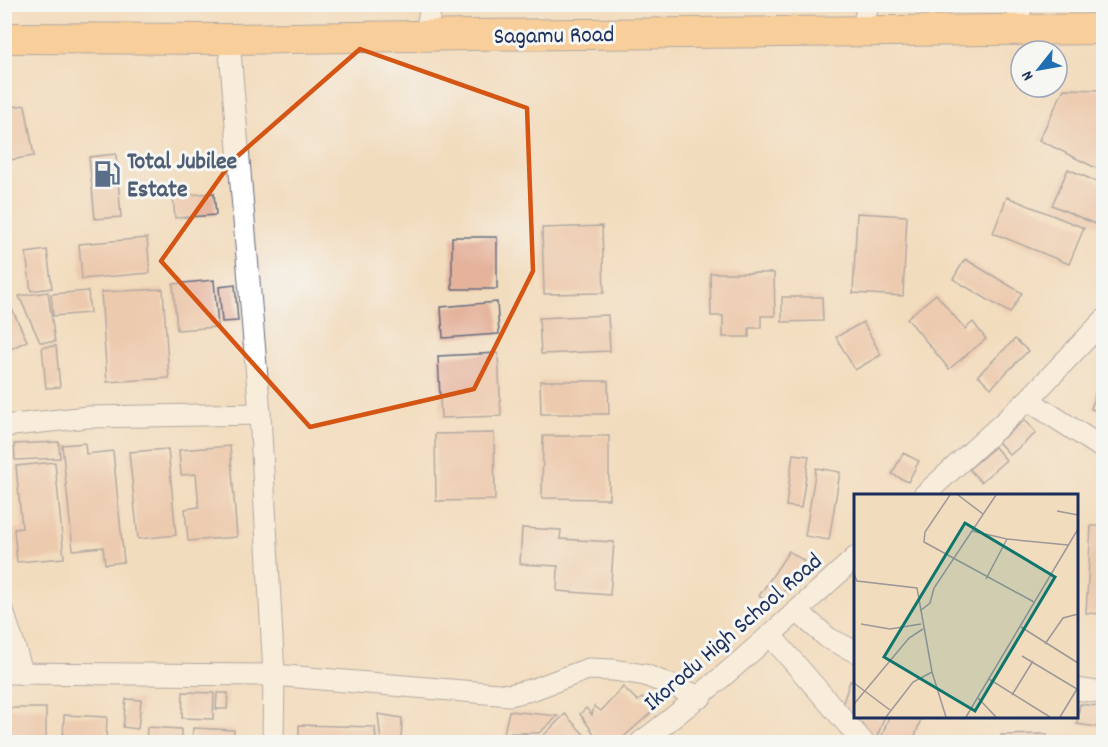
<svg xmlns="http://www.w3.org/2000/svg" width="1108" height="747" viewBox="0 0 1108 747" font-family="Dekko,sans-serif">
	<rect width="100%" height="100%" fill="#f6f6f2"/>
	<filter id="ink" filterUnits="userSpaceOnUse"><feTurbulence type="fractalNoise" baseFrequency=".0167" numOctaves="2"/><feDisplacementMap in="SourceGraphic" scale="12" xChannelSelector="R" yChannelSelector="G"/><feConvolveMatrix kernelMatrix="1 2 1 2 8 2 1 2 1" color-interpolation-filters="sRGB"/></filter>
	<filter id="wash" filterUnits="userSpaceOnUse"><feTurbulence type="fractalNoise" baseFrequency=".008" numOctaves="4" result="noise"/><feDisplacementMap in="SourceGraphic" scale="24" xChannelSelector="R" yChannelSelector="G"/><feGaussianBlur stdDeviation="1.35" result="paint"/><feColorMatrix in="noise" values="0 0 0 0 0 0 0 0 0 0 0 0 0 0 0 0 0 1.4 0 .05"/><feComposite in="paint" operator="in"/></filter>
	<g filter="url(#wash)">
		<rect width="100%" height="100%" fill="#f2dcbe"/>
		<g id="blocks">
			<g fill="#e5b39c">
				<polygon points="1064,89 1104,90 1104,172 1039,140"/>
				<polygon points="25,105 34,156 4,161 4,108"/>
				<polygon points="116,154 121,217 95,219 89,157"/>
				<polygon points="1068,169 1104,185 1104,228 1052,205"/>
				<polygon points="214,193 216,215 175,218 173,196"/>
				<polygon points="1007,197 1084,228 1069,264 993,233"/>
				<polygon points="857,213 907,216 903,296 853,293"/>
				<polygon points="602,226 604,293 544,294 542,228"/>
				<rect x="452" y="237" width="45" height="52"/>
				<polygon points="147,238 150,273 82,279 79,244"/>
				<polygon points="47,250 52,288 31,291 26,253"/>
				<polygon points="965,259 1022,293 1010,313 953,279"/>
				<polygon points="710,273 774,273 775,316 761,316 761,328 749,328 749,337 723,337 723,316 711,316"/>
				<polygon points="214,280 218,327 177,330 173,284"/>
				<polygon points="235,285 238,321 222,322 219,287"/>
				<polygon points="163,289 169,378 107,382 101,292"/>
				<polygon points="88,291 90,313 53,316 51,294"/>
				<polygon points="4,292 27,341 4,352"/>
				<polygon points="48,292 55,342 40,342 19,296"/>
				<polygon points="936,294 965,329 973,322 986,339 949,369 907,318"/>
				<polygon points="782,297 822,297 823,321 782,322"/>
				<polygon points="497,302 499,334 443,338 441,307"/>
				<polygon points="608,315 610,351 541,354 539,318"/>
				<polygon points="863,322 881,355 855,370 836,337"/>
				<polygon points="1015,339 1028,351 991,388 978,375"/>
				<polygon points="56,346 60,387 46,388 42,347"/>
				<polygon points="498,353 501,416 441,418 438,356"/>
				<polygon points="1103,367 1104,367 1104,413 1091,409"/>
				<polygon points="540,381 608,381 609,414 541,414"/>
				<polygon points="1025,420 1036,433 1010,455 998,442"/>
				<polygon points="494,433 495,500 436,501 435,434"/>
				<polygon points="543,436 609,436 609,499 542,498"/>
				<polygon points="59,442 60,458 15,460 14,444"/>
				<polygon points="85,443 86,454 113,451 124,562 105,564 103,547 73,550 62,445"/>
				<polygon points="230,446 237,537 188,541 185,509 199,507 196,474 181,475 179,450"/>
				<polygon points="995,447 1006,460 981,482 969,469"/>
				<polygon points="168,449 176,535 138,539 129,452"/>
				<polygon points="903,453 919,461 908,482 892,474"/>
				<polygon points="793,454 809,456 801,508 786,506"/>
				<polygon points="55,462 64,558 17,562 14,529 22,528 16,466"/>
				<polygon points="816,468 840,472 829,540 805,536"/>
				<polygon points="4,475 6,475 9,510 4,511"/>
				<polygon points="1091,526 1104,526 1104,614 1086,613"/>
				<polygon points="522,528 561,530 560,539 614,542 610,595 557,591 558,566 520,564"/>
				<polygon points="789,551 804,561 774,606 759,596"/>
				<polygon points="850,681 856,683 856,716 885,716 875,742 870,742 842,706"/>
				<polygon points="623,687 638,701 642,698 654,710 618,742 600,742 580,714 586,708 592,715 594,706 601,711"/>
				<polygon points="183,692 214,693 213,719 182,718"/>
				<polygon points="217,693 228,693 227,709 216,709"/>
				<polygon points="126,699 141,700 138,729 123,727"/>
				<polygon points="1080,704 1104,707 1104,728 1077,724"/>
				<polygon points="6,708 46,708 46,742 5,742"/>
				<polygon points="509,711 558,716 539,733 504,733"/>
				<polygon points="378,714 402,718 401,742 381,742"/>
				<polygon points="565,714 591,742 545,742 541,738"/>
				<polygon points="64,715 107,717 106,742 63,742"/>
				<polygon points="889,716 922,716 913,742 880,742"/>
				<polygon points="299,725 375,727 376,742 299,742"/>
				<polygon points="147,727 181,729 181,742 146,742"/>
				<polygon points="193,728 234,730 233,742 192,742"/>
				<polygon points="524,733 538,742 517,742"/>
				<polygon points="1047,734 1047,742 1001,742 1001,735"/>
				<polygon points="406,740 456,740 455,742 406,742"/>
			</g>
		</g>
	</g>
	<g filter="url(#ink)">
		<use href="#blocks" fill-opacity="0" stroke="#666c80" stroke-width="1.5"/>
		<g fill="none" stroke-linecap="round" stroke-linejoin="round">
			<defs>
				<g id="minor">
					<polyline points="1013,30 1023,4"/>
					<polyline points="862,32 868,4"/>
					<polyline points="426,35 431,4"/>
					<polyline points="229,39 260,414 274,675 273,742"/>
					<polyline points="1028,400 1104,449"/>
					<polyline points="4,426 88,417 260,414"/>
					<polyline points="924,495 1028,400 1104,320"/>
					<polyline points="797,611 828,638 856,652"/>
					<polyline points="4,614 23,674"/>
					<polyline points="771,636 863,742"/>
					<polyline points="4,673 274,675 510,695 534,689 588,669 613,670 645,675 701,697"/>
					<polyline points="1076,689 1104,693"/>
					<path d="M641 742C717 685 786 621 856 557"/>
				</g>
				<polyline id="highway" points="4,38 229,39 472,35 1104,29"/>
			</defs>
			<use href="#minor" stroke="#666c80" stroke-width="23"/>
			<use href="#highway" stroke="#666c80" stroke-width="32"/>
			<use href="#minor" stroke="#fff" stroke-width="21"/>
			<use href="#highway" stroke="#febc70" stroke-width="30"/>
		</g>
	</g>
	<path d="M0 0H1108V747H0ZM360 49 527 108 533 271 474 389 310 427 161 261 232 161Z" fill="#f2dcbe" fill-opacity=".55" fill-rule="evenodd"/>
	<path fill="none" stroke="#d45514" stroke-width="4.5" stroke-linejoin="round" d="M360 49 527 108 533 271 474 389 310 427 161 261 232 161Z"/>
	<defs>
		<symbol id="fuel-bare" viewBox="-9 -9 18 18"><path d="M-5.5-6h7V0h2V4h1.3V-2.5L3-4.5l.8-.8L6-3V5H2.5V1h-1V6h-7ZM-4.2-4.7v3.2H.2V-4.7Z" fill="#5c6f8a" stroke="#f6f6f2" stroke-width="2.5" paint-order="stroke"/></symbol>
	</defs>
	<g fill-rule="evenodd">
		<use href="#fuel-bare" x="88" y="155" width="38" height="38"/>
	</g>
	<g text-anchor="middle" stroke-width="6" stroke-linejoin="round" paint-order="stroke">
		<g font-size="24" fill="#1b2f5e" stroke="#f6f6f2">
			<text transform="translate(554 34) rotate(-1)" y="8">Sagamu Road</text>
			<text transform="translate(732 631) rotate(-41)" y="8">Ikorodu High School Road</text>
		</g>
		<g font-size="24" font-weight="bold" fill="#4e5e75" stroke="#f6f6f2" text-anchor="start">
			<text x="127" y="168">Total Jubilee<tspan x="127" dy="28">Estate</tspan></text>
		</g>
	</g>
	<g transform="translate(854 494)">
		<rect width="224" height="224" fill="#f2dcbe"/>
		<path fill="none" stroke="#9c9798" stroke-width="1.5" d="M96 1 71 38 70 48 180 108M104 1 129 20M203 17 224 21M118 37 153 45 214 51M0 80 3 87 63 94 78 178 92 223M132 85 153 45M66 117 76 109 80 94 142 1M7 130 36 135 67 130M167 133 224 169M191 150 209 124 224 120M168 162 223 195 206 223M135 185 196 223M0 189 36 216M158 201 179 167M124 204 142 223M0 210 55 144 69 135M32 223 59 188 78 178M112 223 224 35"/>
		<path fill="#0f766e" fill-opacity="0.15" stroke="#0f766e" stroke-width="3" d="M111 29 201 83 121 217 30 163Z"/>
		<rect width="224" height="224" fill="none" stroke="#1b2f5e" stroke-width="3"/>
	</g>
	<rect width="1108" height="747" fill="none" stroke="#f6f6f2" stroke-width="24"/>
	<g transform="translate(1039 69) rotate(239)"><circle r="28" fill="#f6f6f2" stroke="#9ea6b7" stroke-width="1.5"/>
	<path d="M0-4.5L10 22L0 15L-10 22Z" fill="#1f6fb2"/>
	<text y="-9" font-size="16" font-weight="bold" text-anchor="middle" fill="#1b2f5e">N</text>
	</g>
</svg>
